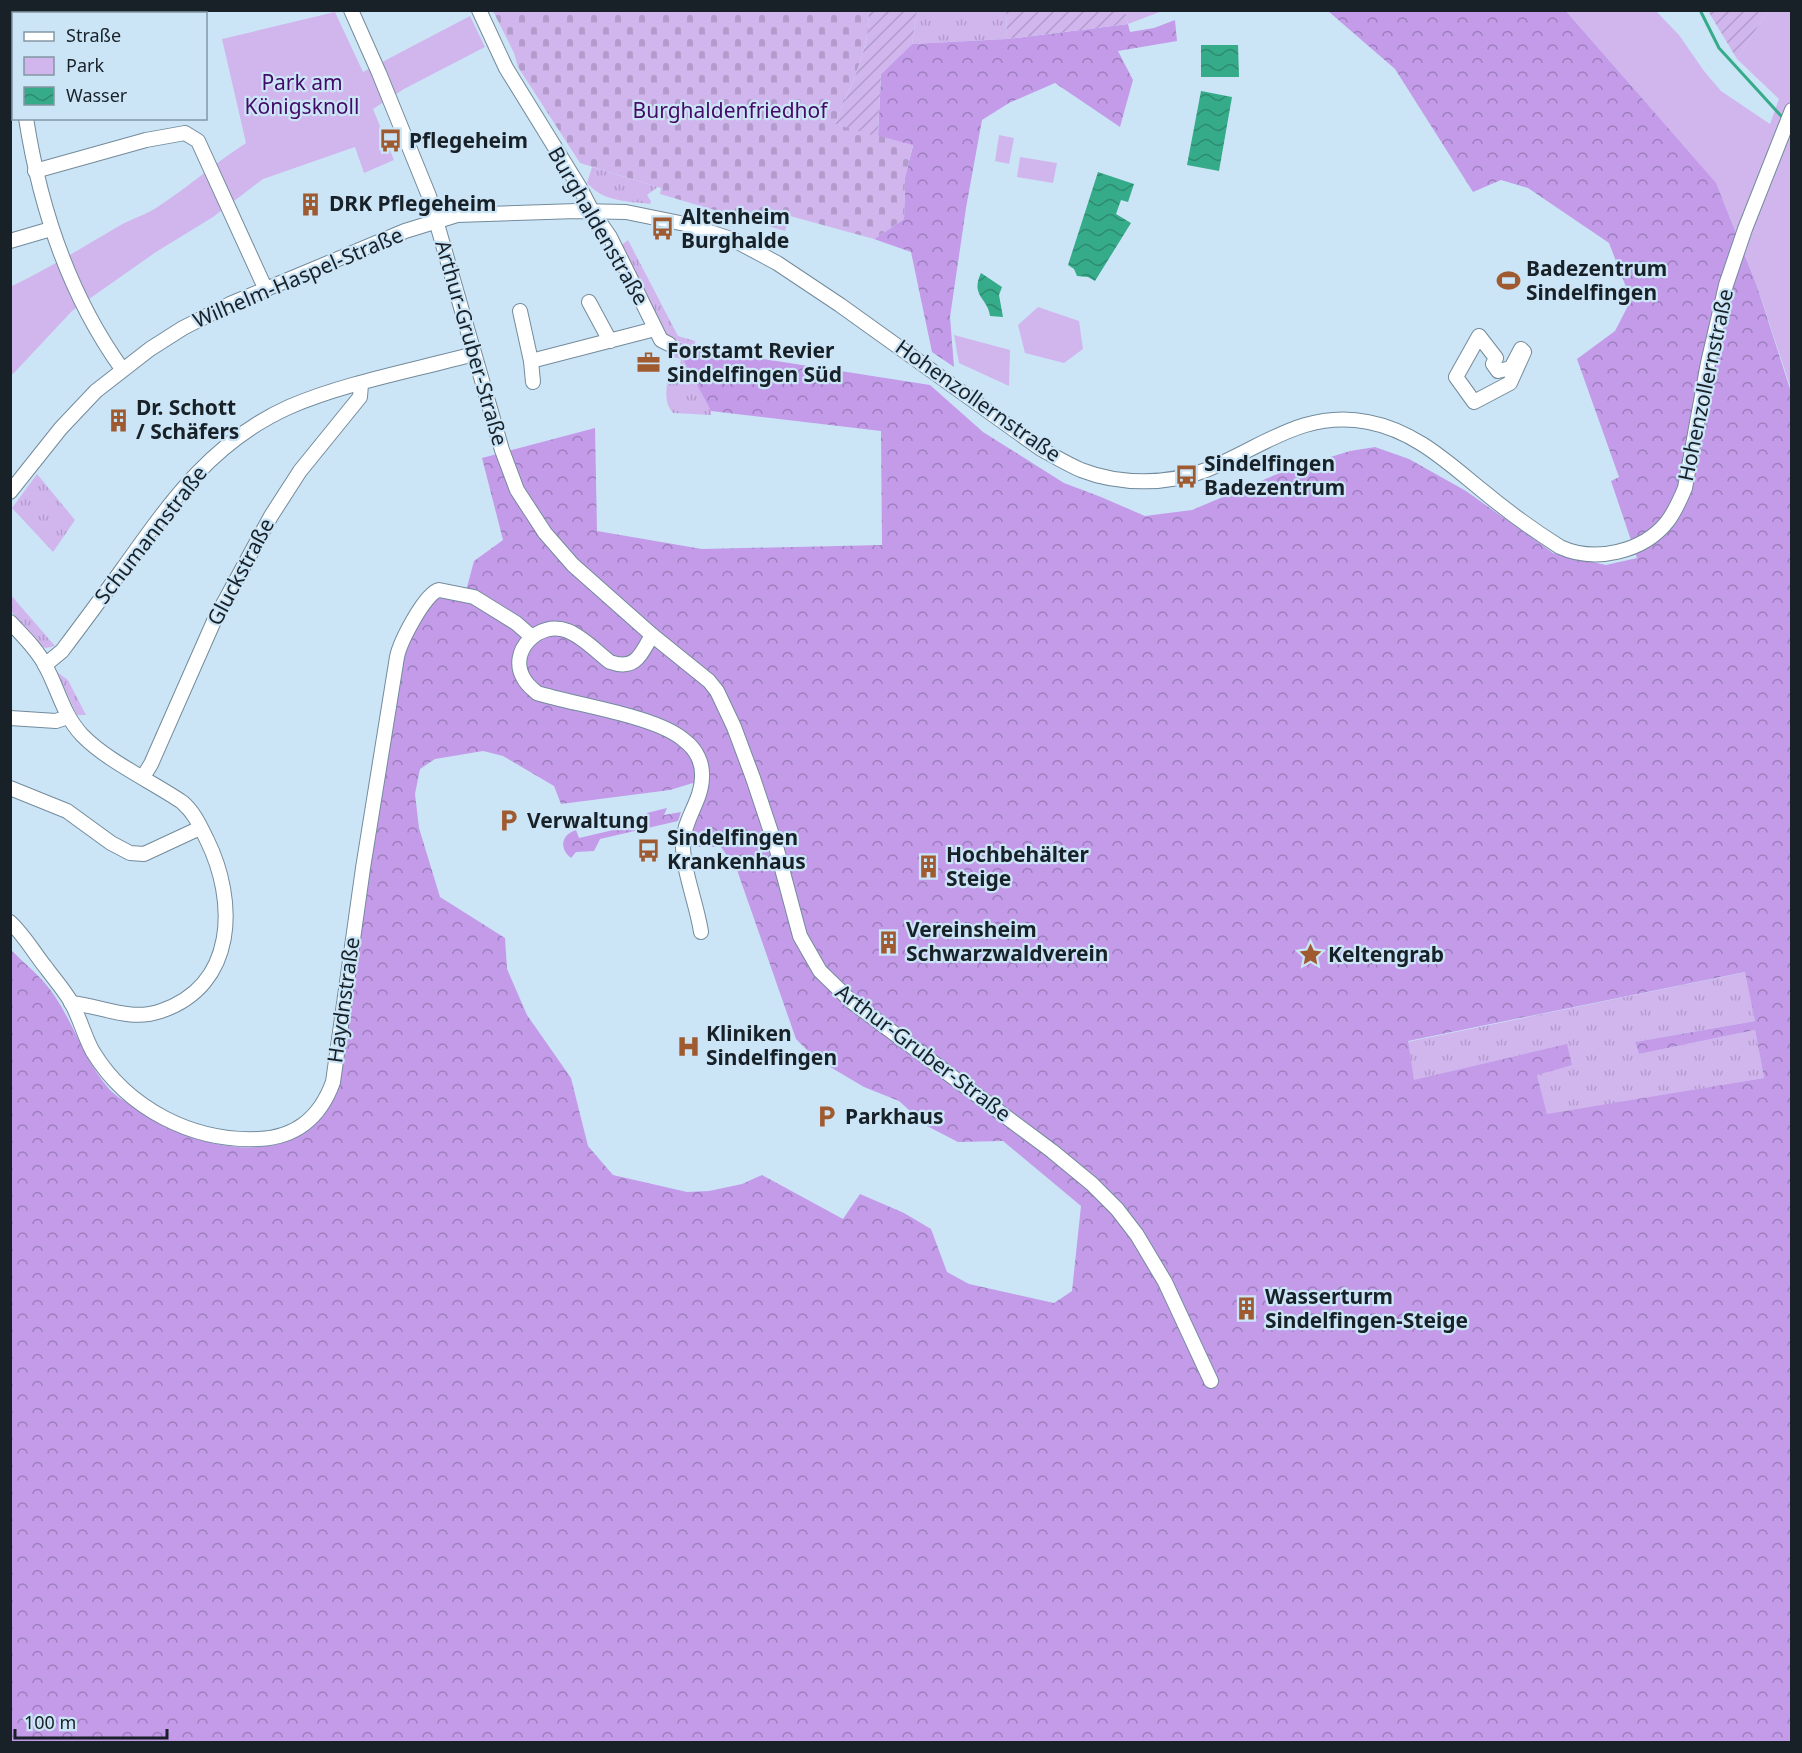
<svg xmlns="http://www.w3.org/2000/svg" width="1802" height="1753" viewBox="0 0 1802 1753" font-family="'Noto Sans',sans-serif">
	<defs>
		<pattern id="grass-tufts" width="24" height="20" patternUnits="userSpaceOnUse" patternTransform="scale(1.5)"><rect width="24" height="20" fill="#d1b6ee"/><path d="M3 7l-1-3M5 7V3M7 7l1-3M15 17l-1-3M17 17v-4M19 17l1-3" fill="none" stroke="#b39ccc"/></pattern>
		<pattern id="forest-crowns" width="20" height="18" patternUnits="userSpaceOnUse" patternTransform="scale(1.5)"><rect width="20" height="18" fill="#c39be9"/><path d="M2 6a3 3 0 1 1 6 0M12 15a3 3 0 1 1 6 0" fill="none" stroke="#9d7ebd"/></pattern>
		<pattern id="cemetery-stones" width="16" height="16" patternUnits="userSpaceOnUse" patternTransform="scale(1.5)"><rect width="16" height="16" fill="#d1b6ee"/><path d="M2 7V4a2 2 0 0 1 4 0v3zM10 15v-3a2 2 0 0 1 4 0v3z" fill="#b39ccc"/></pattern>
		<pattern id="garden-furrows" width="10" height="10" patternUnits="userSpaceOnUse" patternTransform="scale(1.5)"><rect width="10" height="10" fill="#d1b6ee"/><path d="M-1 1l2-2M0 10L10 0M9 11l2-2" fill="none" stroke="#b39ccc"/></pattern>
		<pattern id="water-waves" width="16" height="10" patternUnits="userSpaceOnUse" patternTransform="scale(1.5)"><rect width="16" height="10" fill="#36ab89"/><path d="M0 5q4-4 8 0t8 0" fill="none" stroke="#2d8b70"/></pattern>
	</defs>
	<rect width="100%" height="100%" fill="#cbe5f7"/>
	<g fill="url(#grass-tufts)">
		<polygon points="1165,10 1128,24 1125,11"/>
		<polygon points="917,11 1006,11 1007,39 912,44"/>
		<path d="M592 167 658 187 647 195 651 201 650 204C626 201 604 202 587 183Z"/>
		<polygon points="628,240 678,336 695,341 695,346 672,340 662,331 620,246"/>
		<path d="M678 350 711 411V415L673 413C664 403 666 390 668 378L677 379 681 359 672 357Z"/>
		<polygon points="37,474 75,520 53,552 12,508"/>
		<polygon points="10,594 55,646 46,648 40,646 11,611"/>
		<polygon points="57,672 68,680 86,715 77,715"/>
		<polygon points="1746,972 1755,1021 1635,1042 1639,1054 1755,1030 1764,1078 1547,1115 1537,1075 1566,1045 1414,1081 1407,1042"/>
	</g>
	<g fill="url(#forest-crowns)" fill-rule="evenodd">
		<path d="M1328 11H1566L1716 182 1757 286 1791 392V1742H11L10 949C25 964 43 978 54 995 75 1026 85 1062 110 1090 116 1096 125 1101 132 1106 147 1116 162 1127 180 1133 215 1147 265 1156 300 1135 311 1129 321 1117 329 1107L327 1104 403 651 428 608 438 597 466 591 474 561 503 540 482 458 595 428 597 531 702 549 882 545 881 431 711 411 678 350 662 331 672 340 681 343 725 353 930 385 983 432 1064 483 1101 497 1145 516 1192 510 1282 472 1350 451 1375 447 1409 459 1466 491 1553 553 1606 565 1637 558 1611 481 1619 477 1577 359 1615 331 1631 300 1609 243 1528 188 1501 180 1473 192 1395 69ZM483 751 503 756 554 786 561 804 670 790 693 783 703 800 690 832 687 847H721L737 870 796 1039 815 1058 864 1087 899 1101 927 1126 958 1142 1003 1141 1081 1206 1072 1291 1054 1303 969 1284 947 1272 931 1229 904 1213 860 1194 843 1219 762 1175 742 1184 709 1191 687 1192 613 1175 588 1146 571 1078 527 1015 507 969 505 938 440 897 419 828 415 794 420 769 435 759ZM1745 972 1755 1021 1635 1042 1639 1054 1755 1030 1764 1078 1547 1114 1537 1075 1572 1065 1567 1044 1414 1080 1408 1041Z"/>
		<polygon points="1175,20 1177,41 1118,51 1133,80 1120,127 1055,83 1009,103 982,120 966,208 950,317 954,367 932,352 911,252 874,239 904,219 905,177 913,146 878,137 881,74 912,44 1007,39 1128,24 1130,32 1154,28"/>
		<path d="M667 808 664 815 681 812 678 821 600 839 594 851 576 852 571 858C559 848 561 835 576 830L579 838 643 823 647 813Z"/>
	</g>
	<path fill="url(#cemetery-stones)" d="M493 11H868C872 46 848 91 835 124L913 145 905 177 904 219 874 239 790 216 785 231 660 194 661 188 580 163 518 67 514 53Z"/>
	<g fill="#d1b6ee">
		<polygon points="1566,11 1656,11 1679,35 1704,71 1721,91 1770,124 1779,99 1737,59 1768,11 1791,11 1791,389 1757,286 1716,183"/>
		<path d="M335 12 363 72 470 16 485 47 404 89 373 109 394 160 364 173 355 147 263 179 213 217 156 252 72 311 13 374 10 371V287C48 269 83 247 119 226 131 219 145 215 156 208 187 188 215 163 246 143L222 39Z"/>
		<polygon points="999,135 1014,138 1009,164 995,161"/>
		<polygon points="1020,157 1057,163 1053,183 1017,177"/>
		<polygon points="1038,307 1079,321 1083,349 1064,363 1025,353 1018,325"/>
		<polygon points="954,335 1010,350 1009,386 959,363"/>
	</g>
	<g fill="url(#garden-furrows)">
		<path d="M868 11H917L912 44 881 74 878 137 835 124C848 91 872 47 868 11Z"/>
		<polygon points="1006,11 1125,11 1128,24 1007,39"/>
		<polygon points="1708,11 1768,11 1737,59"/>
	</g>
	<g fill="url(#water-waves)">
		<polygon points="1238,45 1239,77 1201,77 1201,45"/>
		<polygon points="1201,91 1232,97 1219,171 1187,165"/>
		<polygon points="1098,172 1134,184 1128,202 1121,200 1116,214 1131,223 1095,281 1088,277 1077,276 1074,269 1068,265"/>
		<path d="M981 273 1002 287 999 295 1003 317 990 316C988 298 970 296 981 273Z"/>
	</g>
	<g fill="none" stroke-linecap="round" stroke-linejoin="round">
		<polyline stroke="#36ab89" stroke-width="3" points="1700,10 1719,48 1783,118"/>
		<defs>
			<g id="minor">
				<polyline points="13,10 14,14"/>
				<polyline points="351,10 379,73 429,196 502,450 517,490 532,513 545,533 573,565 652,635 709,681 717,691 734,727 753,778 777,850 800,936 820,971 852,1002 1052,1151 1092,1184 1117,1209 1137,1235 1165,1282 1211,1381"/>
				<polyline points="479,10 506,68 580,188 592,211 610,237 661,340 669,344"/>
				<polyline points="125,14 132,10"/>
				<polyline points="10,61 14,60"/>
				<polyline points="10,111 14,110"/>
				<path d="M26 118C40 208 69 295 122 369"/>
				<polyline points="35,171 146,140 185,133 198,141 266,290"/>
				<polyline points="10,241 51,229"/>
				<polyline points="589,302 610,341"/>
				<polyline points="520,311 531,361 533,382"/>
				<polygon points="1479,336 1496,358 1493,364 1498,371 1511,368 1521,349 1524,352 1510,383 1474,402 1456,377"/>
				<polyline points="531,361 655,329"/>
				<path d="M10 492 61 428 96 391 150 349 183 328 230 304 405 231 457 215 577 211 626 212 685 224 734 240 777 263 840 305 1041 449C1054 456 1067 464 1081 470 1119 485 1169 485 1206 470 1261 448 1304 409 1368 422 1415 431 1447 462 1483 491 1507 511 1533 530 1560 547 1595 563 1643 552 1667 522 1675 512 1680 500 1685 488L1708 363 1726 285 1745 229 1792 110"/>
				<path d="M10 622C22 635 37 649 45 665 58 688 63 715 82 735 107 761 151 781 182 802 194 812 200 826 207 840 237 901 237 985 161 1011 130 1022 102 1006 71 1003"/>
				<path d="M652 635C641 654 636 671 610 662 597 652 583 637 568 631 539 619 507 652 524 679 527 685 533 689 537 693 575 705 658 716 685 741 696 749 703 763 702 777 702 800 684 819 683 842 682 869 697 904 701 932"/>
				<path d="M45 665 62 651C83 623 104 595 124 567 171 501 213 441 289 407 344 383 415 370 474 354"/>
				<polyline points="10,718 56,721 68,717"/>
				<polyline points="143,777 151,764 214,621 271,516 300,471 360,397 361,384"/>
				<polyline points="10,788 67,811 111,843 130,853 144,854 200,828"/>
				<path d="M10 922C25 936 34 953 47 969 55 980 64 990 71 1002 80 1018 84 1036 93 1052 128 1109 193 1142 259 1139 296 1137 320 1118 333 1082L363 868 397 657C400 642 425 593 439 590L474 597 516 623 531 636"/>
			</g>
		</defs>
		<use href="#minor" stroke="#738b9b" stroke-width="16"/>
		<use href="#minor" stroke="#fff" stroke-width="14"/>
	</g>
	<defs>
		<symbol id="bus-bare" viewBox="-9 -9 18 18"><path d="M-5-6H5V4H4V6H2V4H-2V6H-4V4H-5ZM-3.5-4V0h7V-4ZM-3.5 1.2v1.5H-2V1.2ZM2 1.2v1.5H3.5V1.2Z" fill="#a05a2f" stroke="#cbe5f7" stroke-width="2.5" paint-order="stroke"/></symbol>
		<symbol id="building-bare" viewBox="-9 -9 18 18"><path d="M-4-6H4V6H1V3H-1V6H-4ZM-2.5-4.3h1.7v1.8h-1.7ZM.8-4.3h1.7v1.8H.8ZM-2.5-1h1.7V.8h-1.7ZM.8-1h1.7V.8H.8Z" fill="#a05a2f" stroke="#cbe5f7" stroke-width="2.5" paint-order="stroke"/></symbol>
		<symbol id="stadium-bare" viewBox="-9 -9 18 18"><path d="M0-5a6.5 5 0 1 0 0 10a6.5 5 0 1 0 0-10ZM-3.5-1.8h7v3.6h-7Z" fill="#a05a2f" stroke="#cbe5f7" stroke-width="2.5" paint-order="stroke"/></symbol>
		<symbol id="office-bare" viewBox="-9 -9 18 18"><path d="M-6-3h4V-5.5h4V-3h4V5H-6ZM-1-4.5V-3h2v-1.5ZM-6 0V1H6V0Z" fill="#a05a2f" stroke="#cbe5f7" stroke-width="2.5" paint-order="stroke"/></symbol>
		<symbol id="parking-bare" viewBox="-9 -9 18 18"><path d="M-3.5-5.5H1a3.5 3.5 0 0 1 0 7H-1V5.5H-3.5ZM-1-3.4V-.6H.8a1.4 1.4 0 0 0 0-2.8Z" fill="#a05a2f" stroke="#cbe5f7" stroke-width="2.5" paint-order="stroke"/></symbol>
		<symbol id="sight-bare" viewBox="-9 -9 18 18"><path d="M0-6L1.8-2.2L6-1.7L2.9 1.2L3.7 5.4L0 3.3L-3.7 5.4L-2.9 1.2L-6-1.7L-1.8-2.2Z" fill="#a05a2f" stroke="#cbe5f7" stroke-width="2.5" paint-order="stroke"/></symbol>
		<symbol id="hospital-bare" viewBox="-9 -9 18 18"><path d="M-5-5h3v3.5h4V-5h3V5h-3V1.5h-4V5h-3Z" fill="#a05a2f" stroke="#cbe5f7" stroke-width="2.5" paint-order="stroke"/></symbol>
	</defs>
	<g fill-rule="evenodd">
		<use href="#bus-bare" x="374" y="124" width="33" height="33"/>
		<use href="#building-bare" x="294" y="188" width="33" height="33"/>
		<use href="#bus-bare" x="646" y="212" width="33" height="33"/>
		<use href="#stadium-bare" x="1492" y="264" width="33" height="33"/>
		<use href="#office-bare" x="632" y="346" width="33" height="33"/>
		<use href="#building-bare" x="102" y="404" width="33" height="33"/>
		<use href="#bus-bare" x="1170" y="460" width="33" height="33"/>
		<use href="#parking-bare" x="492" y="804" width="33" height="33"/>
		<use href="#bus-bare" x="632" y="834" width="33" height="33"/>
		<use href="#building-bare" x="912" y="850" width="33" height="33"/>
		<use href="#building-bare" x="872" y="926" width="33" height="33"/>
		<use href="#sight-bare" x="1294" y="938" width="33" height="33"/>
		<use href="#hospital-bare" x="672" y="1030" width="33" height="33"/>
		<use href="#parking-bare" x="810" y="1100" width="33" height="33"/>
		<use href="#building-bare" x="1230" y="1292" width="33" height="33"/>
	</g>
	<g text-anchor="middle" stroke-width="4.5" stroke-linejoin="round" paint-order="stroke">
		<g font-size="21" fill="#440a67" stroke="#cbe5f7">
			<text x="302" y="90">Park am<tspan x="302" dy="24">Königsknoll</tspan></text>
			<text x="730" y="118">Burghaldenfriedhof</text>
		</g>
		<g font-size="21" font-weight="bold" fill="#182128" stroke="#cbe5f7" text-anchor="start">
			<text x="409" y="148">Pflegeheim</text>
			<text x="329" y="211">DRK Pflegeheim</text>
			<text x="681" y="224">Altenheim<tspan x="681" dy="24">Burghalde</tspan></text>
			<text x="1526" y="276">Badezentrum<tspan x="1526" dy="24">Sindelfingen</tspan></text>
			<text x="667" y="358">Forstamt Revier<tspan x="667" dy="24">Sindelfingen Süd</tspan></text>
			<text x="136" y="415">Dr. Schott<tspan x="136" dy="24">/ Schäfers</tspan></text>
			<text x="1204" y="471">Sindelfingen<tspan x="1204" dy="24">Badezentrum</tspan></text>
			<text x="527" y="828">Verwaltung</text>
			<text x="667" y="845">Sindelfingen<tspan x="667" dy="24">Krankenhaus</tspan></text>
			<text x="946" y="862">Hochbehälter<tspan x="946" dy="24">Steige</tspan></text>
			<text x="906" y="937">Vereinsheim<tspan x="906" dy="24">Schwarzwaldverein</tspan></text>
			<text x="1328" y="962">Keltengrab</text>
			<text x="706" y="1041">Kliniken<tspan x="706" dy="24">Sindelfingen</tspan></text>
			<text x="845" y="1124">Parkhaus</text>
			<text x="1265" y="1304">Wasserturm<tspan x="1265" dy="24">Sindelfingen-Steige</tspan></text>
		</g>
		<g font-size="21" fill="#182128" stroke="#cbe5f7">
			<text transform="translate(598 226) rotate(60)" y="7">Burghaldenstraße</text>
			<text transform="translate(298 278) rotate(-23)" y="7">Wilhelm-Haspel-Straße</text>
			<text transform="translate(471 343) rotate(74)" y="7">Arthur-Gruber-Straße</text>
			<text transform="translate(1706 385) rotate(-78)" y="7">Hohenzollernstraße</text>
			<text transform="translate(978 401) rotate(35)" y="7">Hohenzollernstraße</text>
			<text transform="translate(151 535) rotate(-52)" y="7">Schumannstraße</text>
			<text transform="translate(241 572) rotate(-62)" y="7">Gluckstraße</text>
			<text transform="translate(344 1000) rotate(-82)" y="7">Haydnstraße</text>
			<text transform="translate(923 1053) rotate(37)" y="7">Arthur-Gruber-Straße</text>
		</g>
	</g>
	<rect width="1802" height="1753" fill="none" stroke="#182128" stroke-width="24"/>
	<rect x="12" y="12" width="195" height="108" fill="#cbe5f7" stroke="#8397a4" stroke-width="1.5"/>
	<rect x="24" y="32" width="30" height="9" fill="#ffffff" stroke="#8397a4" stroke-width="1.5"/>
	<text x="66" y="42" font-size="18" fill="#182128">Straße</text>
	<rect x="24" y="57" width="30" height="18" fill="#d1b6ee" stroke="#8397a4" stroke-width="1.5"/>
	<text x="66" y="72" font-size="18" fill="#182128">Park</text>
	<rect x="24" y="87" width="30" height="18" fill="url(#water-waves)" stroke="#8397a4" stroke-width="1.5"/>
	<text x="66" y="102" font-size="18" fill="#182128">Wasser</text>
	<path d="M15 1729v9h152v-9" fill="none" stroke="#182128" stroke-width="3"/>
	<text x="24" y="1729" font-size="18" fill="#182128" stroke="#cbe5f7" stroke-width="4.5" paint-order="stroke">100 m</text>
</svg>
